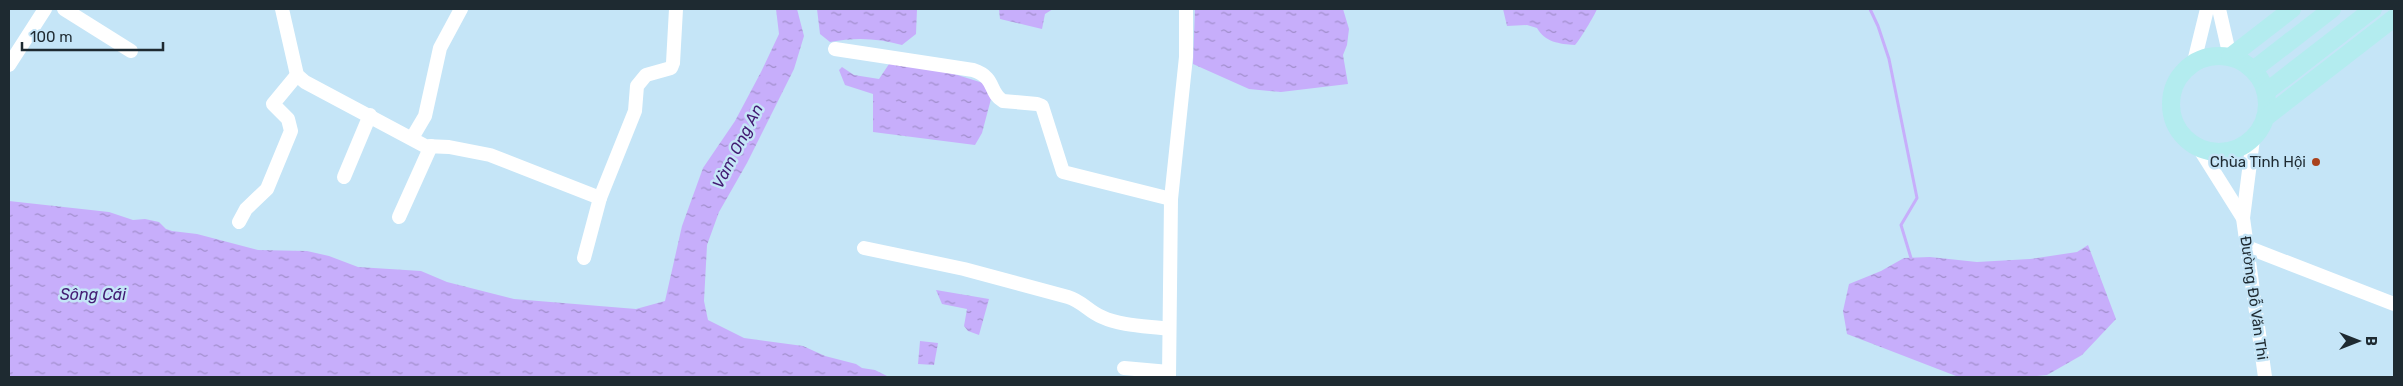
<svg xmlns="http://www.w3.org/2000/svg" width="2403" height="386" viewBox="0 0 2403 386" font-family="Rubik,sans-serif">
	<defs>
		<pattern id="water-ripples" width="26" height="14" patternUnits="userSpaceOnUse" patternTransform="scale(1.25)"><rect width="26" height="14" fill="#c7aefb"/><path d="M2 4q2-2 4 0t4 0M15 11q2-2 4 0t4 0" fill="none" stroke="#a18ecc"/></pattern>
	</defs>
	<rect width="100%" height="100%" fill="#c5e5f7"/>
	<g fill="url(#water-ripples)">
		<polygon points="776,9 797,9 804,36 794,69 747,163 719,212 707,245 704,301 708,320 744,338 803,346 825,356 856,364 862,368 875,370 889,377 9,377 9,201 109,212 133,220 145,219 159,222 166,229 172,231 197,234 258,250 307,251 329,256 358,267 421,271 447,282 514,299 636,309 665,301 682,226 703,168 735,121 761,72 779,34"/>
		<path d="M817 9H917L916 34 902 45C878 38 855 37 830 42L820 34Z"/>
		<polygon points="999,9 1053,9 1045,14 1042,29 1000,19"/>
		<polygon points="1195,9 1343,9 1349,29 1347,45 1343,55 1348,84 1281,92 1249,89 1193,64"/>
		<path d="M1503 9H1597C1596 13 1578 43 1575 45 1559 44 1545 42 1537 28L1527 25 1507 26Z"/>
		<polygon points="891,61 951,73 983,83 991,99 982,133 975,145 873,132 873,94 845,85 839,70 842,67 854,75 879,79"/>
		<polygon points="2088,245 2116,319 2082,355 2047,375 2027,377 1956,376 1847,334 1843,311 1849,284 1881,271 1904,258 1930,257 1977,262 2030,259 2077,252"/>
		<polygon points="936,290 989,299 979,335 968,331 964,326 967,309 942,304"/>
		<polygon points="920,341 938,343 934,365 918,364"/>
	</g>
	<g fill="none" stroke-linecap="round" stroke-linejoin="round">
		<polyline stroke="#c7aefb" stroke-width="3" points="1870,9 1878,26 1889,59 1917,198 1901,225 1911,258"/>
		<g stroke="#fff" stroke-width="14">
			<polyline points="64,9 131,51"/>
			<polyline points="282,9 297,75 305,82 425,146 449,147 490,155 600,198"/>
			<polyline points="2219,9 2230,57"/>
			<path d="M835 49 973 70C997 78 988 92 1003 101L1037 104 1042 106 1063 172 1171 199"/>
			<polyline points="2194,62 2207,9"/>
			<polyline points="9,65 45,9"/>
			<polyline points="412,138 425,116 440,48 461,9"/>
			<polyline points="2253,139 2243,218 2265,377"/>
			<polyline points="2199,148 2243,218"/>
			<polyline points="344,177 370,115"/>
			<polyline points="399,217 431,146"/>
			<polyline points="239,222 246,209 267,189 291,131 288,119 273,104 297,75"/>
			<polyline points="2247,247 2394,304"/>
			<path d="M864 248 964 269 1068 297C1082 301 1089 312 1102 317 1121 326 1148 326 1169 329"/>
			<polyline points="584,258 600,198 635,111 637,86 646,75 671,68 673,63 676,9"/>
			<polyline points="1124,368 1169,372"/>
			<polyline points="1169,377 1171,199 1186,57 1186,9"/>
		</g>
		<g stroke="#b3ecef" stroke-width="18">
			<circle cx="2219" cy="104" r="48"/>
			<polyline points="2230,57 2292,9"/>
			<polyline points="2253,70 2332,9"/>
			<polyline points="2266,92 2373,9"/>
			<polyline points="2265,118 2394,18"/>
		</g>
	</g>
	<circle fill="#a9421d" stroke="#c5e5f7" stroke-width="2" cx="2316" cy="162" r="5"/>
	<g text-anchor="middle" stroke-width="5" stroke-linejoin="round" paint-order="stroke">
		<g font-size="15" fill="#1e2a31" stroke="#c5e5f7" text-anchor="end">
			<text x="2306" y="167">Chùa Tỉnh Hội</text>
		</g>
		<g font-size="15" fill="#1e2a31" stroke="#c5e5f7">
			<text transform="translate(2254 298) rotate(82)" y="5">Đường Đỗ Văn Thi</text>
		</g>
		<g font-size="16" font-style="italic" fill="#421b72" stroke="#c5e5f7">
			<text transform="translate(737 146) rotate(-63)" y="6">Vàm Ong An</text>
			<text x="93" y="300">Sông Cái</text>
		</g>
	</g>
	<rect width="2403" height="386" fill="none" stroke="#1e2a31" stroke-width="20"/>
	<g transform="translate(2358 341) rotate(90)" stroke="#c5e5f7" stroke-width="4" paint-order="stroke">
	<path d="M0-4L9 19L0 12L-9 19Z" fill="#1e2a31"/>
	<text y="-8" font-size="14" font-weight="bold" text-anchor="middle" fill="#1e2a31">B</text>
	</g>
	<path d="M22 42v8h141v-8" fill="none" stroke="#1e2a31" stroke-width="2.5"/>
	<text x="30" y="42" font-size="15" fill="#1e2a31" stroke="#c5e5f7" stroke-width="4" paint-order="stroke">100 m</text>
</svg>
